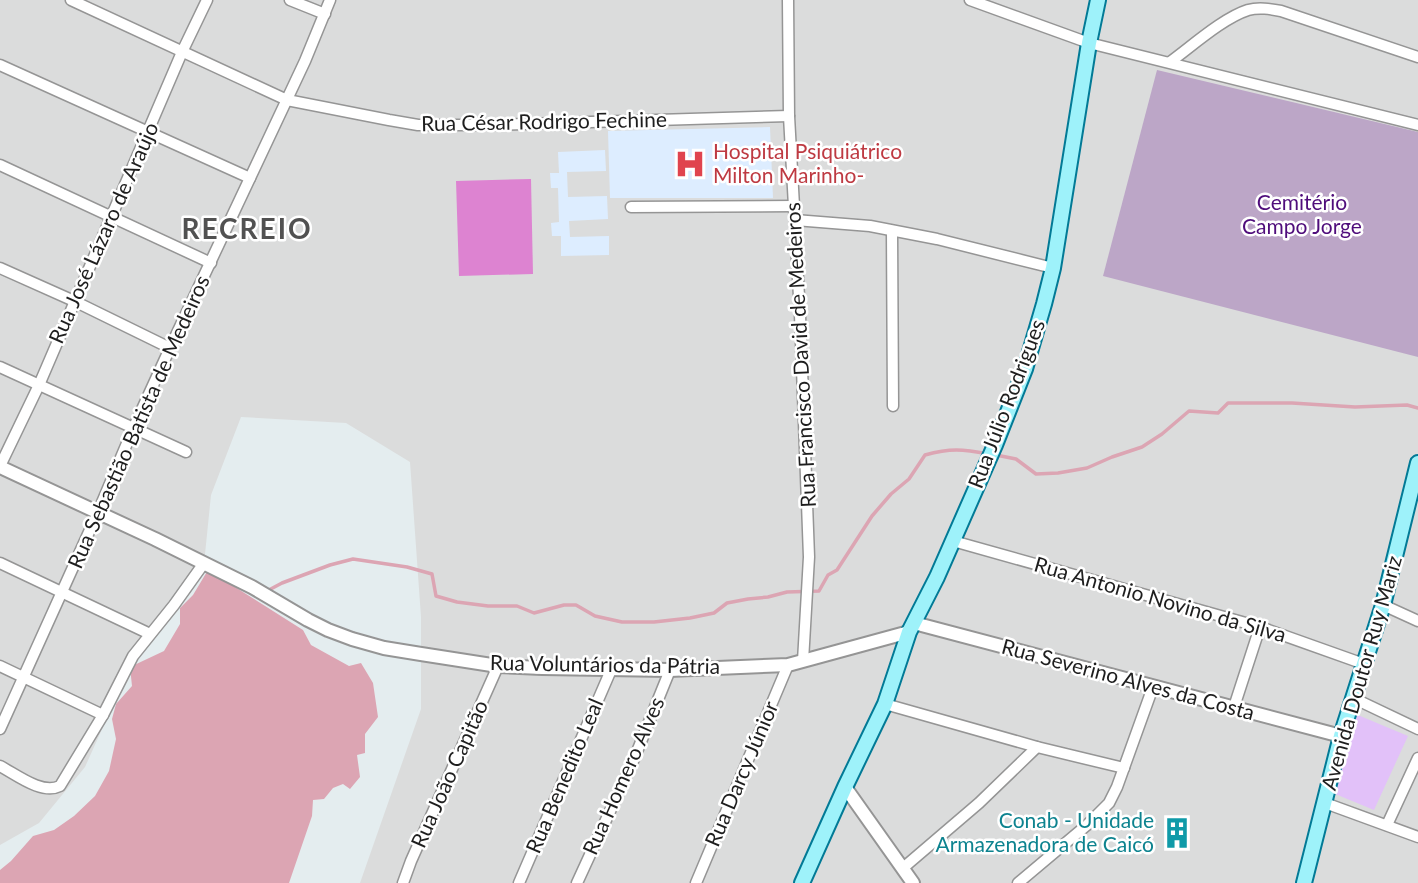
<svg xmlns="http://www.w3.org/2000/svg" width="1418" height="883" viewBox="0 0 1418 883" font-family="Lato,sans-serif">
	<rect width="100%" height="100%" fill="#e4edef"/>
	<polygon fill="#dbdcdc" points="0,0 1418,0 1418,883 360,883 421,709 421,617 410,462 346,423 241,417 211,495 204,564 130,667 85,767 39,823 0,845"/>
	<g fill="#ddedff">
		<polygon points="770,127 773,198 610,198 608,131"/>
		<polygon points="605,150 606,171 567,172 568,197 607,196 608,219 569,221 570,237 609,236 609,255 561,256 561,236 552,236 551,223 559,222 558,188 551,188 550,173 559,173 558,152"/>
	</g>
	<polygon fill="#bca6c7" points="1157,70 1418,132 1418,357 1103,276"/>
	<polygon fill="#e2c1f9" points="1353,713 1408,736 1374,810 1328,791"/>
	<polygon fill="#dd83d1" points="531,179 533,274 459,276 456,181"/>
	<polygon fill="#dca5b3" points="208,570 303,630 311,645 349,666 361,663 373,683 378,717 365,734 365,753 357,755 360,777 350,789 343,784 333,788 324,799 313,800 312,816 289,883 0,883 0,870 11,861 33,836 54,830 74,816 95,796 109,771 116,739 112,719 116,704 132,686 130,667 164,651 180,624 180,608 193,595"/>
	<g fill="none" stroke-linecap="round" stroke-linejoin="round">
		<g stroke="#dca5b3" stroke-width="3.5">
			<polyline points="996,455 1016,459 1036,474 1058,473 1087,468 1112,457 1142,447 1162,434 1189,411 1218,413 1228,403 1292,403 1355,407 1407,405 1418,408"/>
			<path d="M267 591 282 583 330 565 353 559 407 567 432 574 436 596 457 602 488 606H517L534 613 564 605H576L595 616 622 622H654L690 618 714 613 727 603 748 599 768 597 787 592 819 591 828 575 837 570 872 516 891 494 909 479 925 455C950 448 963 449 988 454"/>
		</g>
		<defs>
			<g id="minor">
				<polyline points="71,0 287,100 389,120 418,125 490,125 789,116"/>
				<polyline points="290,0 325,14"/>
				<polyline points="788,0 789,116 800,315 809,557 803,661"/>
				<polyline points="970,0 1089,43 1418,125"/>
				<path d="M1170 62C1192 46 1223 18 1248 10 1259 7 1270 9 1281 11L1418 57"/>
				<polyline points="0,65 250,178"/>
				<polyline points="0,165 211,263"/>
				<polyline points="631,207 794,206"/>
				<polyline points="795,220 870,226 937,239 1053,268"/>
				<polyline points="892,231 893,406"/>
				<polyline points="0,268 74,301 170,348"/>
				<polyline points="0,367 186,452"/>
				<polyline points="0,466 39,385 182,52 207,0"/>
				<polyline points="953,541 1260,627 1364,664"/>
				<polyline points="0,563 150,634"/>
				<polyline points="1383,605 1418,621"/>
				<polyline points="0,666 103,715"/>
				<polyline points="1353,698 1418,729"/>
				<polyline points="885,704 1037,747 1124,768"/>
				<polyline points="1234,707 1260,627"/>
				<polyline points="0,729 98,512 133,429 170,348 305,61 330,0"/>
				<path d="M0 766C17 775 42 795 60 786L103 715 133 656 174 605 204 563"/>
				<polyline points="1325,803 1418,837"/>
				<polyline points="1387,825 1418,758"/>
				<polyline points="903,868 979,803 1037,747"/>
				<polyline points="403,883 411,861 498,666"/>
				<polyline points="519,883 611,670"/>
				<polyline points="577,883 634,759 670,670"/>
				<polyline points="696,883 788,665"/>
				<polyline points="1018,883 1087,825 1109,803 1117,787 1153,687"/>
			</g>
			<g id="tertiary">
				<polyline points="0,467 155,539 252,587 308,620 328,630 352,639 384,648 421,654 498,666 542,668 670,670 788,665 909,632"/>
				<polyline points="914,623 1341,736"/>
				<polyline points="845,787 913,883"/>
			</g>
			<g id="primary">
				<polyline points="802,883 845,787 885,704 909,632 937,577 995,445 1025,369 1044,304 1053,268 1089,43 1098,0"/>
				<polyline points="1304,883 1341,736 1383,605 1418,463"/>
			</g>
		</defs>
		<use href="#minor" stroke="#959595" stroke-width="13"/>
		<use href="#tertiary" stroke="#959595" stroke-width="16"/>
		<use href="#primary" stroke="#027a96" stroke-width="18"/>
		<use href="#minor" stroke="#fff" stroke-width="10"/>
		<use href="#tertiary" stroke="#fff" stroke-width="12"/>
		<use href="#primary" stroke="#9ef2fa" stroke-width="14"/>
	</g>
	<defs>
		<symbol id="hospital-bare" viewBox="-9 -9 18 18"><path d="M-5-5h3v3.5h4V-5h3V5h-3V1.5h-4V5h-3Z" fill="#e0444e" stroke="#fff" stroke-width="2.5" paint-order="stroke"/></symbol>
		<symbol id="building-bare" viewBox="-9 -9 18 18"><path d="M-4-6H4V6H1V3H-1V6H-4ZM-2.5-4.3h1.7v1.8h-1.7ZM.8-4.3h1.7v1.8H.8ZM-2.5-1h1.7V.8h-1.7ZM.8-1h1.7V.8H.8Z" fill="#0f9aa8" stroke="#fff" stroke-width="2.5" paint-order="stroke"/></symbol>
	</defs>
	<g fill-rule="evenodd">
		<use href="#hospital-bare" x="668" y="142" width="44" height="44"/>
		<use href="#building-bare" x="1155" y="811" width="44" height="44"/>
	</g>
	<g text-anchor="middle" stroke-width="5" stroke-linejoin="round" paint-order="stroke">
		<g font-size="21" fill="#1e1e1e" stroke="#fff">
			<text transform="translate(544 122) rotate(-1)" y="7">Rua César Rodrigo Fechine</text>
			<text transform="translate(104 233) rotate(-66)" y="7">Rua José Lázaro de Araújo</text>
			<text transform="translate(801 355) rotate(-93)" y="7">Rua Francisco David de Medeiros</text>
			<text transform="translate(1007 404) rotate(-69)" y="7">Rua Júlio Rodrigues</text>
			<text transform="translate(139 422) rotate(-66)" y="7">Rua Sebastião Batista de Medeiros</text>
			<text transform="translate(1160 600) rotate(16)" y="7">Rua Antonio Novino da Silva</text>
			<text transform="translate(605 665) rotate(1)" y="7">Rua Voluntários da Pátria</text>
			<text transform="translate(1362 673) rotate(-74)" y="7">Avenida Doutor Ruy Mariz</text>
			<text transform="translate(1128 680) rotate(15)" y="7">Rua Severino Alves da Costa</text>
			<text transform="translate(450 774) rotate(-66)" y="7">Rua João Capitão</text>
			<text transform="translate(742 774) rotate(-67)" y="7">Rua Darcy Júnior</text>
			<text transform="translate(565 776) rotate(-67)" y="7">Rua Benedito Leal</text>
			<text transform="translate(624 776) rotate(-66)" y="7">Rua Homero Alves</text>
		</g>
		<g font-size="21" fill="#be3a42" stroke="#fff" text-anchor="start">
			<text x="713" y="159">Hospital Psiquiátrico<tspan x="713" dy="24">Milton Marinho-</tspan></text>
		</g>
		<g font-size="21" fill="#4f0d7b" stroke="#fff">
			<text x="1302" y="210">Cemitério<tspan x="1302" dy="24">Campo Jorge</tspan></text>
		</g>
		<g font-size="21" fill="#0d838f" stroke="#fff" text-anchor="end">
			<text x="1154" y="828">Conab - Unidade<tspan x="1154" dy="24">Armazenadora de Caicó</tspan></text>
		</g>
		<g font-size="28" font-weight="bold" letter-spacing="2" fill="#515151" stroke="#fff">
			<text x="247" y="239">RECREIO</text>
		</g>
	</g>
</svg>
